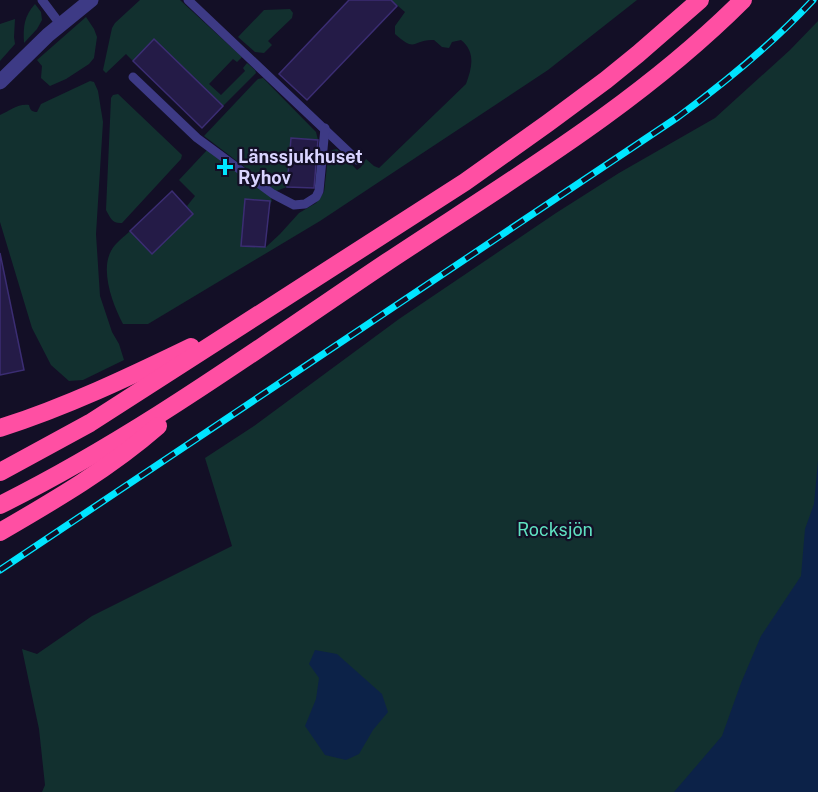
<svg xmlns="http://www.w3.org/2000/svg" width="818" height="792" viewBox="0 0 818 792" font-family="'Public Sans',sans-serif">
	<rect width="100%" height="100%" fill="#130f26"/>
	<g fill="#12302f">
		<polygon points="140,0 180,0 242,57 237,62 233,59 209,84 221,95 245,71 243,68 247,63 255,70 256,73 223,106 155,41 133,61 126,54 106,73 103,70 112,28 115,23"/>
		<path d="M391 0H637L548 70 403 166 320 221 148 324H123C113 305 100 271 111 251 115 243 124 237 130 231L152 253 193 214 187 206 195 196 179 180 208 149 270 196 272 201 270 204 266 201 245 199 241 245 266 247 280 234 299 213 316 203 324 192 327 166 332 150 337 149 357 170 361 167 366 159 374 166 379 168 466 84C472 68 476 52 461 40L452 42 449 48 442 47 434 40C412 39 417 54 395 34V26L405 12Z"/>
		<path d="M35 4 41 12 42 20 37 29 24 43C23 27 24 16 35 4Z"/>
		<polygon points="290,9 293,13 292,18 268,41 272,45 264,53 255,52 238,37 264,10"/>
		<polygon points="86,17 94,29 97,37 94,58 89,64 66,79 50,86 41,78 42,66 37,60"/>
		<polygon points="15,19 14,37 15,44 0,61 0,24"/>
		<polygon points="818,21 818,792 42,792 45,785 39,729 22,649 37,654 92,616 232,546 205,458 254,426 399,319 556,213 619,173 715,118 790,50"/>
		<polygon points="263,78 316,132 318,140 287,187 276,191 204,136 254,83 258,79"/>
		<path d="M90 81 94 82 98 91 103 122 96 234 100 296 112 332 119 344 124 360 83 380 69 381 51 365 32 328 0 222V115C9 111 19 103 29 105 30 110 32 112 37 112L41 104Z"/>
		<path d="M118 94 182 155 181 159 122 223C112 224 110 217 106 210L111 98 113 95Z"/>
	</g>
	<g fill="#0c2248">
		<polygon points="818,461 818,792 674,792 722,736 741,683 761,636 801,576 805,529 814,504"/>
		<polygon points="315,650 337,654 382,694 388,712 373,730 359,754 346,760 325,755 305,726 316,699 319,678 309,664"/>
	</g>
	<g fill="#241b47" stroke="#3b2d73" stroke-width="1.5">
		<polygon points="349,0 391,0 397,6 307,100 279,74"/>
		<polygon points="154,39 223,106 202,128 133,61"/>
		<polygon points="291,138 318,140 314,188 287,187"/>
		<polygon points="172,191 193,214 152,254 130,231"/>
		<polygon points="245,199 270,201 265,247 241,246"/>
		<polygon points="0,253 24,370 0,375"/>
	</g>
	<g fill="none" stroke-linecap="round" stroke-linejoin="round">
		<g stroke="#3d3a85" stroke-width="9">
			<polyline points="42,0 60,24"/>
			<polyline points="188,0 357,160"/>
			<polyline points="133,77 197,138 273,194 294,205 305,204 316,197 319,191 325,128"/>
		</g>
		<polyline stroke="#3d3a85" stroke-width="15" points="0,82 48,35 91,0"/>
		<g stroke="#ff4fa3" stroke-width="18">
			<path d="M0 428C66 407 129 377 191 347"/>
			<polyline points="0,472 90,423 465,182 548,123 606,80 638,54 700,0"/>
			<path d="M0 505C137 437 260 347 387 262 509 181 638 105 743 0"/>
			<path d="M0 532C55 500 110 468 158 426"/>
		</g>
		<defs>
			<path id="rail" d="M0 570 678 117C727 81 772 44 813 0"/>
		</defs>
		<use href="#rail" stroke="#00e5ff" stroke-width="7"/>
		<use href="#rail" stroke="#130f26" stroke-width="4.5" stroke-dasharray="14" stroke-linecap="butt"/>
	</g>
	<path fill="#00e5ff" stroke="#130f26" stroke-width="2" d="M222 158h6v6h6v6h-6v6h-6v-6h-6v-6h6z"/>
	<g text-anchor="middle" stroke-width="4.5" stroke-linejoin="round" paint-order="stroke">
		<g font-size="18" font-weight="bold" fill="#d9d4ff" stroke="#130f26" text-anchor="start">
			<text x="238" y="163">Länssjukhuset<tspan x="238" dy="21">Ryhov</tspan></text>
		</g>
		<g font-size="18" fill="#5fe0c0" stroke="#130f26">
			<text x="555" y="536">Rocksjön</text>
		</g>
	</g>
</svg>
